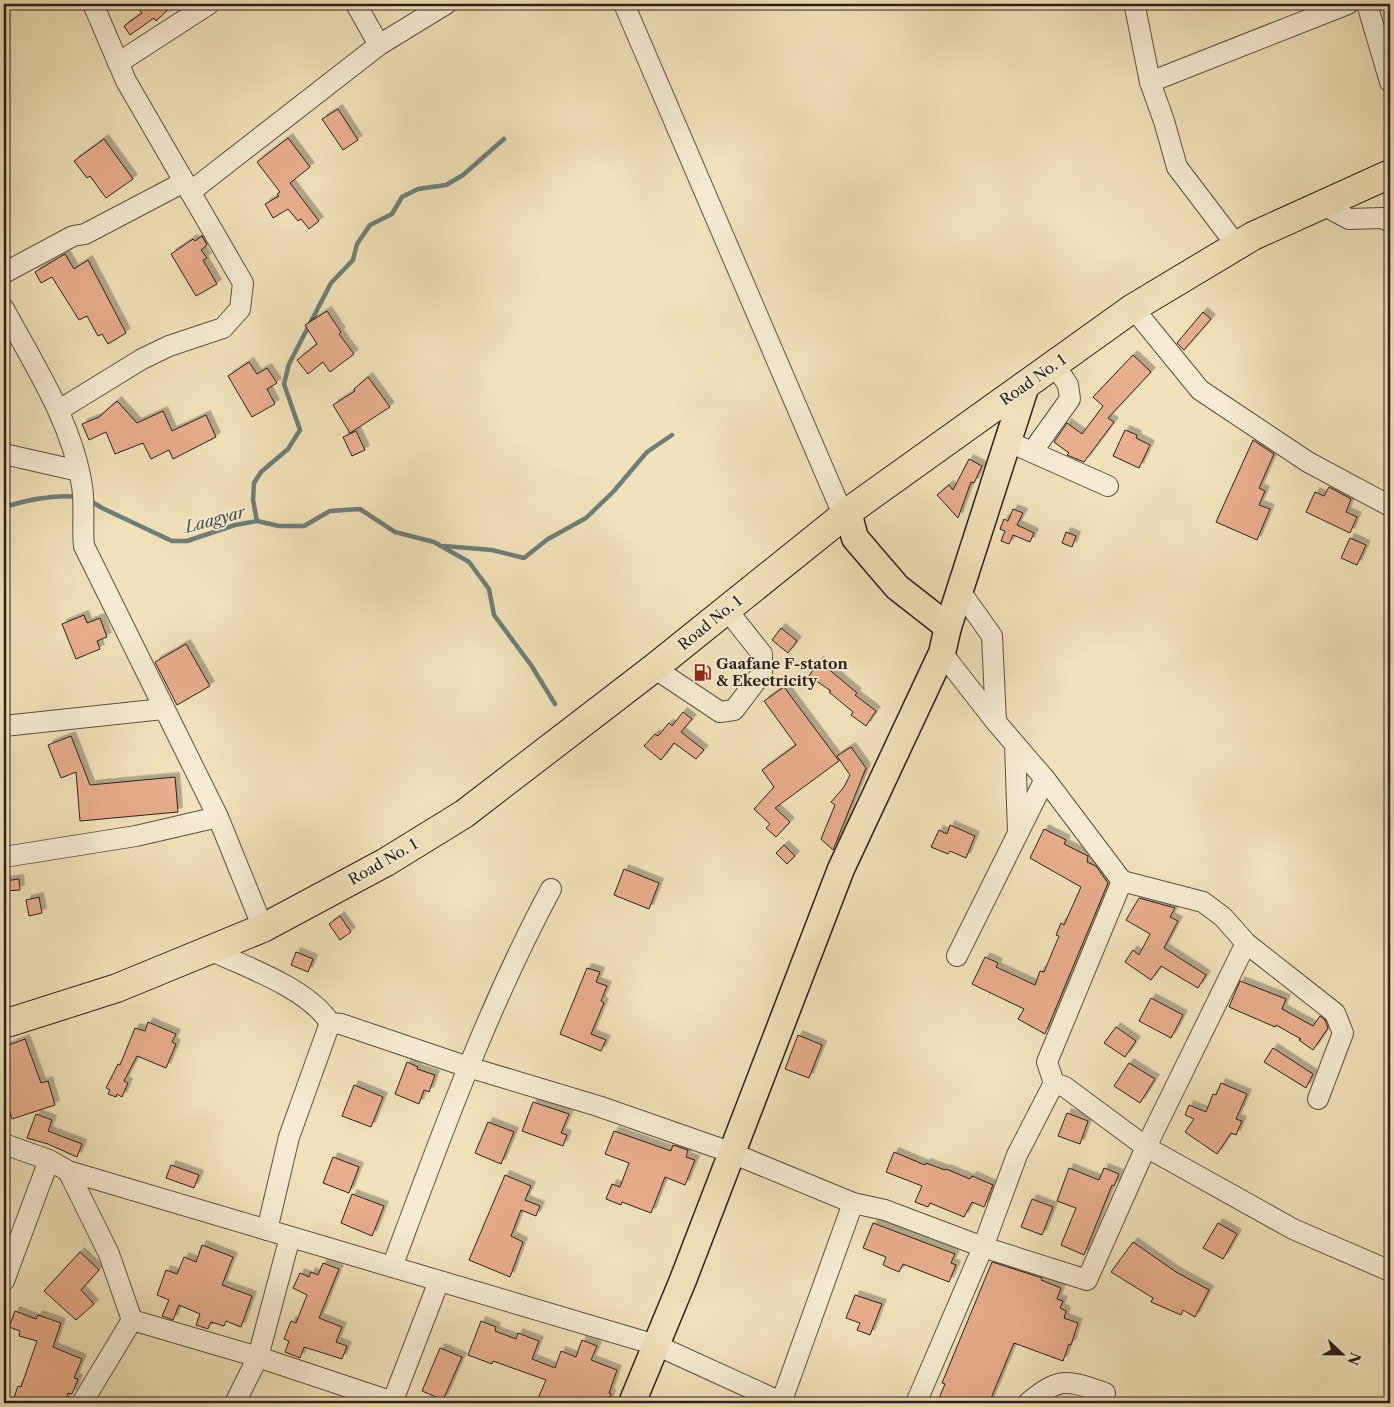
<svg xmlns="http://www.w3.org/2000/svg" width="1394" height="1407" viewBox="0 0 1394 1407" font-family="'Libre Caslon Text',serif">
	<defs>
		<filter id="shadow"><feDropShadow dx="4.5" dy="-4.5" stdDeviation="0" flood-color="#0004"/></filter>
	</defs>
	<rect width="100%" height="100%" fill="#f1e2bb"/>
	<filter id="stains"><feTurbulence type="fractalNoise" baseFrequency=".004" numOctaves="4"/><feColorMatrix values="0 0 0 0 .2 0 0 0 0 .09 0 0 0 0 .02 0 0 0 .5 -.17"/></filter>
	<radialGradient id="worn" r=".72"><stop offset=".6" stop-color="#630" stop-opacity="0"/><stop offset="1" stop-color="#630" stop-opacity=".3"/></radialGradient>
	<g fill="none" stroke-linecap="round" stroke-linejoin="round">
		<g stroke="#6f7e77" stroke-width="4.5">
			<polyline points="89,500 102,508 172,541 187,541 235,525 257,521 279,526 304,526 330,511 360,509 395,532 434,542 469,562 489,589 494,615 531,665 555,704"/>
			<path d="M4 507C27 500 52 494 77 497"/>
			<polyline points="257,521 253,500 254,483 261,472 288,449 300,430 284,384 289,364 331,283 353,260 357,244 370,225 392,214 402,197 418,189 446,185 463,175 504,139"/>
			<polyline points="444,546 492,550 524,558 548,539 586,518 613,492 647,452 672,435"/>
		</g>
	</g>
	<g fill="#e8ae8e" stroke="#2b2018" filter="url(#shadow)">
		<polygon points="135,4 174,4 156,21 154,18 130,35 124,26 142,13"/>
		<polygon points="338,109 358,140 343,150 322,119"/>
		<polygon points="288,138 310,167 290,183 319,221 309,229 301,219 298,221 288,209 273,218 265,204 279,196 277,194 280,192 257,162"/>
		<polygon points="104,139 133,179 106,198 90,176 87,178 74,161"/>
		<polygon points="202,236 207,245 201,250 207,258 203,260 217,284 196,296 171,254 193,239 195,241"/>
		<polygon points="65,254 74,269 88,260 126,333 108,344 102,334 98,336 87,316 79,320 52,277 41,283 35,272"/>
		<polygon points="327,311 341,332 339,334 354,354 330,372 323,362 308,374 297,360 317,344 305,325"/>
		<polygon points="1203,312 1211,319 1184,350 1177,343"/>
		<polygon points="1133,355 1151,372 1108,418 1114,422 1084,462 1067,455 1069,453 1054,442 1067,423 1082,434 1103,406 1093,397"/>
		<polygon points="249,362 257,374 267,368 277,383 267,389 275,404 252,417 228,376"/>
		<polygon points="368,377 390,407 350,433 333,405 355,391 354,389"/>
		<polygon points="117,401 137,423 163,411 172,431 206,415 216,437 173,459 169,450 151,459 143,443 115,454 106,432 89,440 82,424 99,417"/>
		<polygon points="1125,430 1137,435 1136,438 1150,445 1139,468 1113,456"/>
		<polygon points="356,431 365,450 352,456 343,437"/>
		<polygon points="1253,440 1274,454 1259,488 1265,491 1259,505 1270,509 1257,540 1216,522"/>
		<polygon points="969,459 982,466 974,483 971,482 958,518 937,495 949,485 953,490"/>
		<polygon points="1329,487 1351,499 1346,512 1357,517 1350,533 1306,512 1315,492 1324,496"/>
		<polygon points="1013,509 1023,513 1017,525 1034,533 1030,542 1013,535 1009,544 1001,541 1005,531 1000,529 1004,519 1008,521"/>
		<polygon points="1066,532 1076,536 1072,547 1062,543"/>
		<polygon points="1350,538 1366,545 1357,565 1341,558"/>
		<polygon points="84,615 87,623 100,618 107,637 97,641 100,649 76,659 62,624"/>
		<polygon points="781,628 797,641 788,653 772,640"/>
		<polygon points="186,644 210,686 177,705 155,662"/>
		<polygon points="819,661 857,693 855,695 876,711 866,726 851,715 853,712 829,692 831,691 809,676"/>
		<polygon points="784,687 839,761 775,808 790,822 776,837 766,828 770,824 754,809 774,787 762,770 796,745 764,701"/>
		<polygon points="683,712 692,719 681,732 704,750 696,759 674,743 661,760 644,746 655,734 658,736 669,723 672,726"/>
		<polygon points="71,736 90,785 175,777 178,812 80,821 76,772 61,778 48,745"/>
		<polygon points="851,747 866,768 833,850 821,839 835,805 831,802 844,787 850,775 837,756"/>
		<polygon points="950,825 975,836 966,858 950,851 948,854 931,847 939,830 947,834"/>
		<polygon points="1044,829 1066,840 1064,844 1088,856 1087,862 1096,866 1108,883 1045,1034 1018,1019 1024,1009 972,984 985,957 998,963 996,967 1035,985 1040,971 1044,972 1059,936 1056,935 1061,923 1064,925 1081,887 1030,858"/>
		<polygon points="784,845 795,856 787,864 776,853"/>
		<polygon points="624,869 659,883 649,909 614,895"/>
		<polygon points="19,879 20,890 4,891 4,881"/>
		<polygon points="39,897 42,913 29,916 26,900"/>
		<polygon points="1139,898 1175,908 1170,917 1178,921 1164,948 1206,975 1198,988 1161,966 1151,980 1125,962 1133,950 1139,955 1150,934 1126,920"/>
		<polygon points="340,916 351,932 340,940 329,924"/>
		<polygon points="296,952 313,959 308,972 291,965"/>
		<polygon points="587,968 600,972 596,982 607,986 601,1001 604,1003 591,1034 606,1040 601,1051 560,1034"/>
		<polygon points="1240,981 1286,999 1282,1009 1313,1026 1320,1016 1325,1020 1328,1028 1313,1050 1299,1040 1301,1039 1276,1025 1275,1027 1229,1007"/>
		<polygon points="1151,998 1183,1015 1171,1038 1139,1021"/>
		<polygon points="148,1022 176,1034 172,1042 176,1044 166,1068 137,1056 124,1081 128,1083 122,1097 117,1094 116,1097 108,1094 110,1090 106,1088 118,1064 120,1065 135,1028 145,1031"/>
		<polygon points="1116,1027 1136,1041 1125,1057 1104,1043"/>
		<polygon points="798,1035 822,1045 809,1078 785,1069"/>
		<polygon points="25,1039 41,1083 48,1081 55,1105 12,1119 4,1094 4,1047"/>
		<polygon points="1273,1048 1313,1074 1306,1088 1264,1062"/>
		<polygon points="407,1062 418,1067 417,1069 435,1075 429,1092 424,1090 419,1104 395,1094"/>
		<polygon points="1129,1063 1155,1079 1140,1103 1114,1086"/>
		<polygon points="1221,1083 1247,1094 1236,1119 1242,1121 1236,1135 1231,1133 1217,1154 1185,1132 1194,1119 1185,1115 1189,1105 1206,1112 1213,1094 1216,1095"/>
		<polygon points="354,1085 383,1097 371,1127 342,1116"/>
		<polygon points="533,1102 569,1114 561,1133 567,1135 563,1146 522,1131"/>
		<polygon points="1067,1113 1088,1121 1080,1144 1058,1136"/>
		<polygon points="36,1114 52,1120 48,1131 82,1144 77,1157 48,1144 27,1138"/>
		<polygon points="488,1122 514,1132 501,1164 475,1153"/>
		<polygon points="614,1131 671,1151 673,1145 688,1150 686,1157 695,1160 685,1185 665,1177 651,1213 622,1202 621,1205 606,1199 612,1184 620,1187 629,1163 605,1154"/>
		<polygon points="894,1152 925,1165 926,1163 945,1170 946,1169 970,1179 972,1176 993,1185 984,1207 972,1202 964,1217 930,1203 928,1207 915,1202 922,1186 886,1172"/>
		<polygon points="333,1157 359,1167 349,1193 323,1183"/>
		<polygon points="171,1165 199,1175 194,1188 166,1178"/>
		<polygon points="1069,1168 1099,1180 1104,1168 1119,1174 1114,1186 1112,1185 1084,1255 1061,1245 1076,1208 1057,1201"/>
		<polygon points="505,1175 531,1186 525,1200 540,1206 536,1216 521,1210 511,1236 523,1242 510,1277 469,1260"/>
		<polygon points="352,1194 384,1206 372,1236 341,1223"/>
		<polygon points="1032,1199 1053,1207 1042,1235 1021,1227"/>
		<polygon points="873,1223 955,1254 951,1263 956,1265 949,1282 903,1264 899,1272 883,1265 886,1257 863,1248"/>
		<polygon points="1218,1223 1237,1234 1223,1259 1203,1248"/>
		<polygon points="1133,1242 1176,1272 1209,1290 1195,1317 1183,1310 1181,1315 1151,1302 1153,1298 1111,1272"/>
		<polygon points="202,1245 233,1257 222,1285 252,1296 241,1327 226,1321 224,1326 211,1322 208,1329 196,1325 200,1314 179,1305 173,1320 162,1316 169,1300 157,1295 166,1270 177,1274 184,1257 196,1262"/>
		<polygon points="80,1252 99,1270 81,1290 94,1304 76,1320 44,1291"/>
		<polygon points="992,1262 1042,1278 1041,1280 1061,1288 1057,1299 1063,1301 1060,1308 1066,1311 1064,1318 1078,1323 1071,1345 1069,1344 1063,1361 1014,1343 989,1403 937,1403 945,1384 942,1383"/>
		<polygon points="323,1263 339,1269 319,1318 342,1327 336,1342 347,1346 342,1359 304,1347 300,1358 285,1352 289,1341 284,1339 291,1321 296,1323 307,1295 293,1288 300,1273 309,1277 311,1272 318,1275"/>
		<polygon points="855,1295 882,1304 870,1335 857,1330 860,1323 846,1318"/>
		<polygon points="15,1311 36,1319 38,1315 61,1323 53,1347 82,1359 74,1378 78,1379 72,1394 68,1393 65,1403 12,1403 18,1386 21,1387 37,1341 19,1336 20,1331 9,1327"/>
		<polygon points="481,1321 496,1327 495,1331 516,1339 518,1333 539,1341 532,1359 555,1368 561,1351 576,1357 582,1340 597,1346 591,1360 617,1370 609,1393 611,1394 608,1403 536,1403 546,1380 493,1361 492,1364 468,1355"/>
		<polygon points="440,1348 462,1357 443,1400 422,1391"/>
	</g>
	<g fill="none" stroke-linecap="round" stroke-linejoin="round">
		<defs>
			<g id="minor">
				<polyline points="356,4 379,45"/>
				<polyline points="624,4 844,517"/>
				<polyline points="1137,4 1135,7 1150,82 1164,121 1177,167 1237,246"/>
				<polyline points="1367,4 1390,82"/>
				<polyline points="118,63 209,4"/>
				<polyline points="1150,82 1348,4"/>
				<polyline points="190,192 379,45 446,4"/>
				<polyline points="1323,205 1349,219 1383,218 1390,222"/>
				<polyline points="4,273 73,236 85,234 184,182"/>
				<polyline points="1133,308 1200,390 1308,462 1390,506"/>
				<path d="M4 309C34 365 72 422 82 486 85 503 82 527 84 546L218 817 263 928"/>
				<polyline points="59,410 142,359 169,346 223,328 240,309 243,283 126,81 93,4"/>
				<polyline points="1007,441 1108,486"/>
				<polyline points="1032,452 1070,399 1068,385 1055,365"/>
				<polyline points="4,454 79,471"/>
				<polyline points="960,591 992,636 996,722"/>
				<polyline points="942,653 996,722 1045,779 1122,881 1047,1062 1054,1083 1065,1087 1146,1147 1293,1229 1390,1271"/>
				<polyline points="654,668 720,712 734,710 762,673 762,654 727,610"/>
				<polyline points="4,726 163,709"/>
				<polyline points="1015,744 1018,832"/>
				<polyline points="4,857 136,836 218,817"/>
				<polyline points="1122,881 1203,902 1223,917 1246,943 1335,1013 1343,1033 1318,1099"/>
				<path d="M209 950C245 966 309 989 330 1023"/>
				<polyline points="957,956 1045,779"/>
				<polyline points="330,1023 341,1024 468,1067 598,1106 727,1151 853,1203 885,1210 983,1247 1087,1280 1146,1147 1246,943"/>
				<polyline points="4,1144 49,1160 68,1171 109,1254 132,1320 258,1357 396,1403"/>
				<polyline points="68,1171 656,1345 783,1403"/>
				<polyline points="267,1230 289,1137 330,1023"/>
				<path d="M392 1267C440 1139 486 1010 551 889"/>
				<polyline points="4,1281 49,1160"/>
				<polyline points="82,1403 132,1320"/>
				<polyline points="235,1403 258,1357 290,1237"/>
				<polyline points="392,1403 439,1281"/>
				<polyline points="781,1403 853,1203"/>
				<polyline points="916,1403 983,1247 1017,1155 1054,1083"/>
				<path d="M1028 1403C1060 1376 1067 1380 1105 1393"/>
			</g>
			<g id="major">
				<polyline points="848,512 855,538 897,587 948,627"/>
				<polyline points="632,1403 683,1280 841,869 942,653 948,627 1026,385"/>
			</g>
			<polyline id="highway" points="4,1024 117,988 263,928 386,862 464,814 654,668 848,512 1133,308 1253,236 1390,174"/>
		</defs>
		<use href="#minor" stroke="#5c5041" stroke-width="22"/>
		<use href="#major" stroke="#2b2018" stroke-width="29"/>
		<use href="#highway" stroke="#2b2018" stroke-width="30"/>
		<use href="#minor" stroke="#f6ecd3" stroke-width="20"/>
		<use href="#major" stroke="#f1e2bb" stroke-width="26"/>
		<use href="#highway" stroke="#f1e2bb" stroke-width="28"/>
	</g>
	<defs>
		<symbol id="fuel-bare" viewBox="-9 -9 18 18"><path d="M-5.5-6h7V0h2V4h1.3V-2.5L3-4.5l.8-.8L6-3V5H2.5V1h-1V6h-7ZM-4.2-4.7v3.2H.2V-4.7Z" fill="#8f2418" stroke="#f6ecd3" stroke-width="2.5" paint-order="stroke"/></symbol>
	</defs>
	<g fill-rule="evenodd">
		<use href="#fuel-bare" x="690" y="660" width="25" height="25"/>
	</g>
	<g text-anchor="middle" stroke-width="4" stroke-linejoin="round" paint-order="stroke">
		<g font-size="15" fill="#2b2018" stroke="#f6ecd3">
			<text transform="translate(1033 380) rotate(-35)" y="5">Road No. 1</text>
			<text transform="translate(710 623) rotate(-39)" y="5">Road No. 1</text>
			<text transform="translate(383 862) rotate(-30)" y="5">Road No. 1</text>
		</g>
		<g font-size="15" font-weight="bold" fill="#2b2018" stroke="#f6ecd3" text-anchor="start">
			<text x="716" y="669">Gaafane F-staton<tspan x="716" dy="17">&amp; Ekectricity</tspan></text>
		</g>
		<g font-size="16" font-style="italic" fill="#4d4f47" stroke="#f6ecd3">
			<text transform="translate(215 519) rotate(-15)" y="6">Laagyar</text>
		</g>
	</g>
	<rect width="1394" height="1407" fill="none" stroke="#f1e2bb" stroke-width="20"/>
	<rect x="5" y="5" width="1384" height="1397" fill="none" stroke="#2b2018" stroke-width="2.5"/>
	<rect x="10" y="10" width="1374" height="1387" fill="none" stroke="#2b2018"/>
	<g transform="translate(1342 1354) rotate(112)" stroke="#f6ecd3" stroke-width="4" paint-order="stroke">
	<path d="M0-4L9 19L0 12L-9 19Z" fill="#2b2018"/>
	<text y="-8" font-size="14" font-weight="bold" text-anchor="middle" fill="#2b2018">N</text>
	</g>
	<rect width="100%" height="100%" filter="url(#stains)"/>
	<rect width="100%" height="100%" fill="url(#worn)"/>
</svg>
